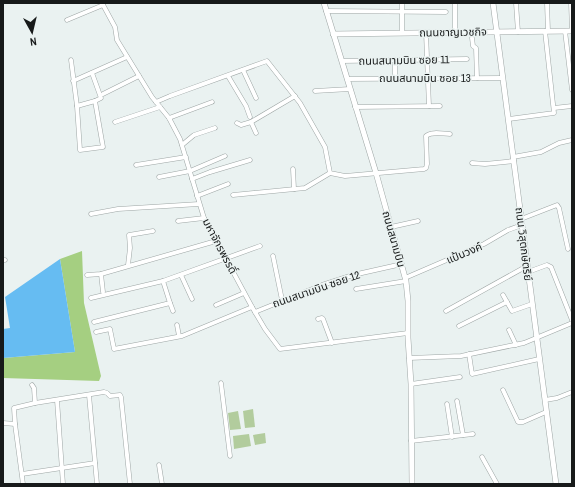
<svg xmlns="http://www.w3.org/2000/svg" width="575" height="487" viewBox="0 0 575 487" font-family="'Archivo Narrow','Noto Sans Thai',sans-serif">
	<rect width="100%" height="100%" fill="#eaf2f1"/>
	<g fill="#b2cc9d">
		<polygon points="253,409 255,427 245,428 243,411"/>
		<polygon points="238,411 241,429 230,430 228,413"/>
		<polygon points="265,433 266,443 255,445 253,435"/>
		<polygon points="249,434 251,446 234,449 233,436"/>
	</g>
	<polygon fill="#a5cf81" points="82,251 84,303 101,376 99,381 3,378 3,358 75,352 60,259"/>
	<polygon fill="#66bcf2" points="60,259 75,352 3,358 3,329 10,328 5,297"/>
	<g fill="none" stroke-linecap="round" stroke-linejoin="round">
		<defs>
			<g id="minor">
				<polyline points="102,3 115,27 117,40 152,97 169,118 180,139 204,218 252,307 265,329 280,349 408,333"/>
				<polyline points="402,3 402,33"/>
				<polyline points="455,3 455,32"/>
				<polyline points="516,3 518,32"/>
				<polyline points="547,3 548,31"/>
				<polyline points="571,3 572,31"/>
				<polyline points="326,11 446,12"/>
				<polyline points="67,20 103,5"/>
				<polyline points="565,31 572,90"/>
				<polyline points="426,33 429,106"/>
				<polyline points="472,38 473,46 476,48 477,78"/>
				<polyline points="71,60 77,106 80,150 103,147 95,101"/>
				<polyline points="342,61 467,59"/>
				<polyline points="243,70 256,98"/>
				<polyline points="228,76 246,106 250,117"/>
				<polyline points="347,79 502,78"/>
				<polyline points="395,79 395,60"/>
				<polyline points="73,81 127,57"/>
				<polyline points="315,91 350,89"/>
				<polyline points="103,94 139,76"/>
				<path d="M156 102 170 96 267 61 300 103 325 147 330 173 345 176 424 169 426 168 427 164 426 136C432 131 443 134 450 134"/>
				<polyline points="77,106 95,101 101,98 92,73"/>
				<polyline points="355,107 440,106"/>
				<polyline points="554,108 572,106"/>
				<polyline points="169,118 212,102"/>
				<polyline points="509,119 554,113 545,31"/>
				<polyline points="115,122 160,107"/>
				<polyline points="251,122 256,133"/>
				<polyline points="237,123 241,125 251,122 295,96"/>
				<polyline points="182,145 194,135 215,128"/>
				<polyline points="513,157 541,152 559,143 572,140"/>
				<polyline points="472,163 485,164 514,161"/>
				<polyline points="136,165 186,157"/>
				<polyline points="293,169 294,189"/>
				<polyline points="159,177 190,171 225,156"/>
				<polyline points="192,179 210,172 250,160"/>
				<polyline points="233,195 305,188 330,173"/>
				<polyline points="197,196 228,184"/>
				<polyline points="91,214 118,209 199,204"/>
				<polyline points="521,219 557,205 559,208 568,249"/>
				<polyline points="178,221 204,218"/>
				<polyline points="391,227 418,221"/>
				<polyline points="273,256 282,300"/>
				<polyline points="3,260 5,260"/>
				<polyline points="128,265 130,248 129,235 153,231"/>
				<polyline points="528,272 547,265 551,267 572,320"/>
				<polyline points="101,274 103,292"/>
				<polyline points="87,275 101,274 216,241"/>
				<polyline points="181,275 192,299"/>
				<polyline points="405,278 484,244 508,230 522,225"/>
				<polyline points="356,289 406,281"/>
				<polyline points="503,295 512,311 532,304"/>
				<polyline points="91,298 163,281 260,246"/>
				<polyline points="170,303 173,311"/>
				<polyline points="216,305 244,293"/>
				<polyline points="446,311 527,266"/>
				<polyline points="255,312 322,285 353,275 402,264"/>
				<polyline points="318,319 322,318 323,319 332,343"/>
				<polyline points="94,322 170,303 163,281"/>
				<polyline points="177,325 179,336"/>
				<polyline points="459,326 507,302"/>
				<polyline points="509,330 516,345"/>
				<polyline points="96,332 110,329 114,349 182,336 252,307"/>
				<polyline points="469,354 472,374 539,359"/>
				<polyline points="409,358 461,356 514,345 524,343 572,323"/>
				<polyline points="221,383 230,456"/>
				<polyline points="411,384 460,377"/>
				<polyline points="32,385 34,388 35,403"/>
				<polyline points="503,390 518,422 523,422 546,412"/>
				<polyline points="89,395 97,484"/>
				<polyline points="57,400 63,484"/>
				<polyline points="545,400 557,398 572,392"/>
				<polyline points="457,401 463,435"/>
				<polyline points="447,404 452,437"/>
				<polyline points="3,423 15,424"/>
				<polyline points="411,441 473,434"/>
				<polyline points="482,457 497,484"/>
				<polyline points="159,465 162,484"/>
				<polyline points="22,474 95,463"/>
				<polyline points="23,484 15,424 14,408 35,403 104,392 107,393 110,396 120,395 121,397 130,484"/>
			</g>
			<g id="tertiary">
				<polyline points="324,3 376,173 406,281 408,301 408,338 411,384 412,484"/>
				<polyline points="493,3 556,484"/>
				<polyline points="333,34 572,31"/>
			</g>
		</defs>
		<use href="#minor" stroke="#9ea6a5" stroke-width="5"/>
		<use href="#tertiary" stroke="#9ea6a5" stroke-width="6"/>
		<use href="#minor" stroke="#fff" stroke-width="4"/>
		<use href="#tertiary" stroke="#fff" stroke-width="5"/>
	</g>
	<g text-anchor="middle" stroke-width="3" stroke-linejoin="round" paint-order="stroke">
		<g font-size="11" fill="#171a1a" stroke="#eaf2f1">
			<text transform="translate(453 32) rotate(-1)" y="4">ถนนชาญเวชกิจ</text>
			<text transform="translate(404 60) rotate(-1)" y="4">ถนนสนามบิน ซอย 11</text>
			<text x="425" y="82">ถนนสนามบิน ซอย 13</text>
			<text transform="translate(394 239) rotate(74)" y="4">ถนนสนามบิน</text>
			<text transform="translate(524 244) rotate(83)" y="4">ถนน วิสุตกษัตริย์</text>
			<text transform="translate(220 246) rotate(62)" y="4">มหาจักรพรรดิ์</text>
			<text transform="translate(464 253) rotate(-23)" y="4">แป้นวงค์</text>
			<text transform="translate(316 289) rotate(-19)" y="4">ถนนสนามบิน ซอย 12</text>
		</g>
	</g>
	<rect width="575" height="487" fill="none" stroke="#171a1a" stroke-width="8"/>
	<g transform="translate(32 32) rotate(172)" stroke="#eaf2f1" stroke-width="3" paint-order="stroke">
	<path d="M0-3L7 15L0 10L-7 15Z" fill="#171a1a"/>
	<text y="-6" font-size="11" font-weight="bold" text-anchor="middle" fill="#171a1a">N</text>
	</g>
</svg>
